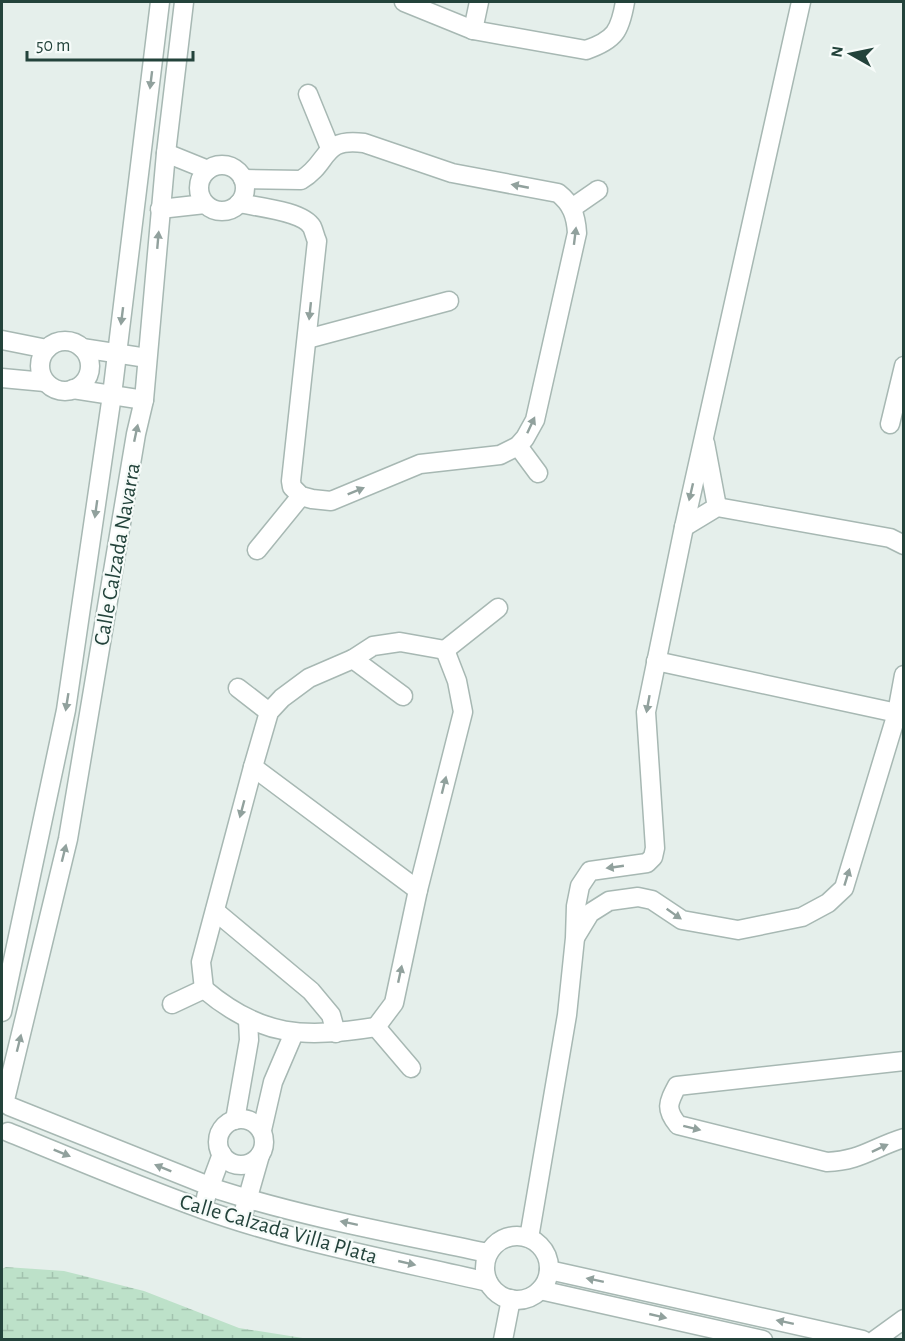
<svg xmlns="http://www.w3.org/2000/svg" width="905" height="1341" viewBox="0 0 905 1341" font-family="'Alegreya Sans',sans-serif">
	<defs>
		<pattern id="wetland-marsh" width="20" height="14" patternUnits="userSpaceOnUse" patternTransform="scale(1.5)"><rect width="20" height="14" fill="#bde1c9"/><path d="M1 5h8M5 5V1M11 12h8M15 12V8" fill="none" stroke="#a2c2ae"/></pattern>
	</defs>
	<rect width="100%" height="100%" fill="#e5efeb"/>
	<polygon fill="url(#wetland-marsh)" points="6,1267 64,1271 144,1291 239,1328 309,1339 2,1339 2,1269"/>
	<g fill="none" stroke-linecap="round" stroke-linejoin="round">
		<defs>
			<g id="minor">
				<path d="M404 2 473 30 586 50C615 40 620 31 625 2"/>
				<polyline points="473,30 479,2"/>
				<polyline points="308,94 330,148"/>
				<polyline points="166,153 208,170"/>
				<circle cx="222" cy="188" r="23"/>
				<path d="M239 203C257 207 303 211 312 227 314 231 315 237 317 241L291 481 292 487 301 496 312 499 331 501 420 464 500 455 518 446 525 438 535 420 577 233C576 216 572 204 558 193L452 173 364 143C321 137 330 163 301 180L243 179"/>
				<polyline points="572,208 598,190"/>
				<polyline points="160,209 205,204"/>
				<polyline points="307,339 449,301"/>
				<polyline points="2,340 47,349"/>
				<circle cx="65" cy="366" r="25"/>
				<polyline points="82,348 147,358"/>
				<polyline points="2,378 45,382"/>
				<polyline points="73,389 144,400"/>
				<polyline points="890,424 904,366"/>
				<polyline points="705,443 717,507"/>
				<polyline points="518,446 538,473"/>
				<polyline points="684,527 717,507 890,538 904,545"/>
				<polyline points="257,550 301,496"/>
				<polyline points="445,650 498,608"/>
				<polyline points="353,659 403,696"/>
				<polyline points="656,661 897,713"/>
				<polyline points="238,688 269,712"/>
				<polyline points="253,767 418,890"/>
				<polyline points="215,911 311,991 331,1015 336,1033"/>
				<polyline points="576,936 590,913 609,901 638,897 652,900 682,920 738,930 802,917 828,903 844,888 897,713 904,675"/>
				<polyline points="204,989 201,962 253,767 269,712 282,698 309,678 353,659 373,646 400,642 445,650"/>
				<path d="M204 989C262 1038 304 1038 376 1027"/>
				<polyline points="172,1004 204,989"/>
				<polyline points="2,1012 66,710 112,395 160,2"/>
				<polyline points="376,1027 394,1003 418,890 463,712 457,681 445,650"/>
				<polyline points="376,1027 411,1068"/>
				<path d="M904 1061 677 1086C668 1103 665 1109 678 1125L827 1162C860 1161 874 1147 904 1138"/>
				<polyline points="5,1100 68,839 136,434 144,400 166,153 184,2"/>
				<path d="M9 1106 219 1190C307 1218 398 1234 488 1253"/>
				<circle cx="241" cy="1142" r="23"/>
				<polyline points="235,1120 249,1040 248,1020"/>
				<polyline points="262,1130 273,1082 294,1033"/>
				<path d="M8 1132C72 1158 137 1186 202 1209 294 1242 393 1260 488 1282"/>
				<polyline points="206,1197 222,1154"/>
				<polyline points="244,1211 260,1155"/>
				<circle cx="517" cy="1268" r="32"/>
				<polyline points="529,1238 567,1015 575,938 576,906 580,886 590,871 647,863 653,857 655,848 646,712 684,527 801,2"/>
				<polyline points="549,1270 863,1340"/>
				<polyline points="540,1290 763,1340"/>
				<polyline points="503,1340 511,1299"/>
				<polyline points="875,1340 904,1319"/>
			</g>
		</defs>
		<use href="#minor" stroke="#a7b8b3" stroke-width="21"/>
		<use href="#minor" stroke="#fff" stroke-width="18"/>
	</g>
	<defs><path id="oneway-solid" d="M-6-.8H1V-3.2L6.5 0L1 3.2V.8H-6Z" transform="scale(1.5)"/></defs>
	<g fill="#91a19d">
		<use href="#oneway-solid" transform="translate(151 80) rotate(97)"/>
		<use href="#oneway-solid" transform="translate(520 186) rotate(-169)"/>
		<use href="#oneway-solid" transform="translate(575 236) rotate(-83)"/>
		<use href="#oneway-solid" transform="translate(158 240) rotate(-85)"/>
		<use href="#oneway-solid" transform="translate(310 311) rotate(96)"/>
		<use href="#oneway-solid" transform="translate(122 316) rotate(97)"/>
		<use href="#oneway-solid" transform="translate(531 425) rotate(-65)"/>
		<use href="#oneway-solid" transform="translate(136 433) rotate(-78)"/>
		<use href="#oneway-solid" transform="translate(356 491) rotate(-22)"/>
		<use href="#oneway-solid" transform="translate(691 492) rotate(103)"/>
		<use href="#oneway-solid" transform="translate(96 509) rotate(98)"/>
		<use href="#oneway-solid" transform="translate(67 702) rotate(99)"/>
		<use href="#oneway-solid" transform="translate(648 704) rotate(100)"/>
		<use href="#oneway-solid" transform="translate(444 785) rotate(-76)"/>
		<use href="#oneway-solid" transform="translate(242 809) rotate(105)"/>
		<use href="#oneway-solid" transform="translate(64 853) rotate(-76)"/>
		<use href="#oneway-solid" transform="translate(615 867) rotate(172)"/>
		<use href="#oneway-solid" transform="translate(847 877) rotate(-73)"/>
		<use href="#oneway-solid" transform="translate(674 914) rotate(35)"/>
		<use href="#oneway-solid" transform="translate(400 974) rotate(-78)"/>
		<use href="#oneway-solid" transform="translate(19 1043) rotate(-76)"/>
		<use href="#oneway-solid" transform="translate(692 1128) rotate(14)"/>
		<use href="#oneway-solid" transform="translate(880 1148) rotate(-25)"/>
		<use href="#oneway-solid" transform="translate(62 1153) rotate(22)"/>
		<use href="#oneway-solid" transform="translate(163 1168) rotate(-158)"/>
		<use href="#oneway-solid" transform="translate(349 1223) rotate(-168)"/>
		<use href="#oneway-solid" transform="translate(407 1263) rotate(13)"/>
		<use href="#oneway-solid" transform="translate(595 1280) rotate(-168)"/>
		<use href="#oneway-solid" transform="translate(658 1316) rotate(13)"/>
		<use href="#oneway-solid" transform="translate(785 1322) rotate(-168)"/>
	</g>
	<g text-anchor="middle" stroke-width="4.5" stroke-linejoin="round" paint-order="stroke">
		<g font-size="22" fill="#23433b" stroke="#f6fbf9">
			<text transform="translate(116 554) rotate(-80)" y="8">Calle Calzada Navarra</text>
			<text transform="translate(279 1228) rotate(16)" y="8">Calle Calzada Villa Plata</text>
		</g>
	</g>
	<rect width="905" height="1341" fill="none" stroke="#23433b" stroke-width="6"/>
	<g transform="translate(851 54) rotate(279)" stroke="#f6fbf9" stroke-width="4.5" paint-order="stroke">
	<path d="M0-4.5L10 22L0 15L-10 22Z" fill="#23433b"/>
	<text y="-9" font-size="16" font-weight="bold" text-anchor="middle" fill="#23433b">N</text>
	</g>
	<path d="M27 51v9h166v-9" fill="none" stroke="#23433b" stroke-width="3"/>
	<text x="36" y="51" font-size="18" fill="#23433b" stroke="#f6fbf9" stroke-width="4.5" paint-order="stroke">50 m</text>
</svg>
